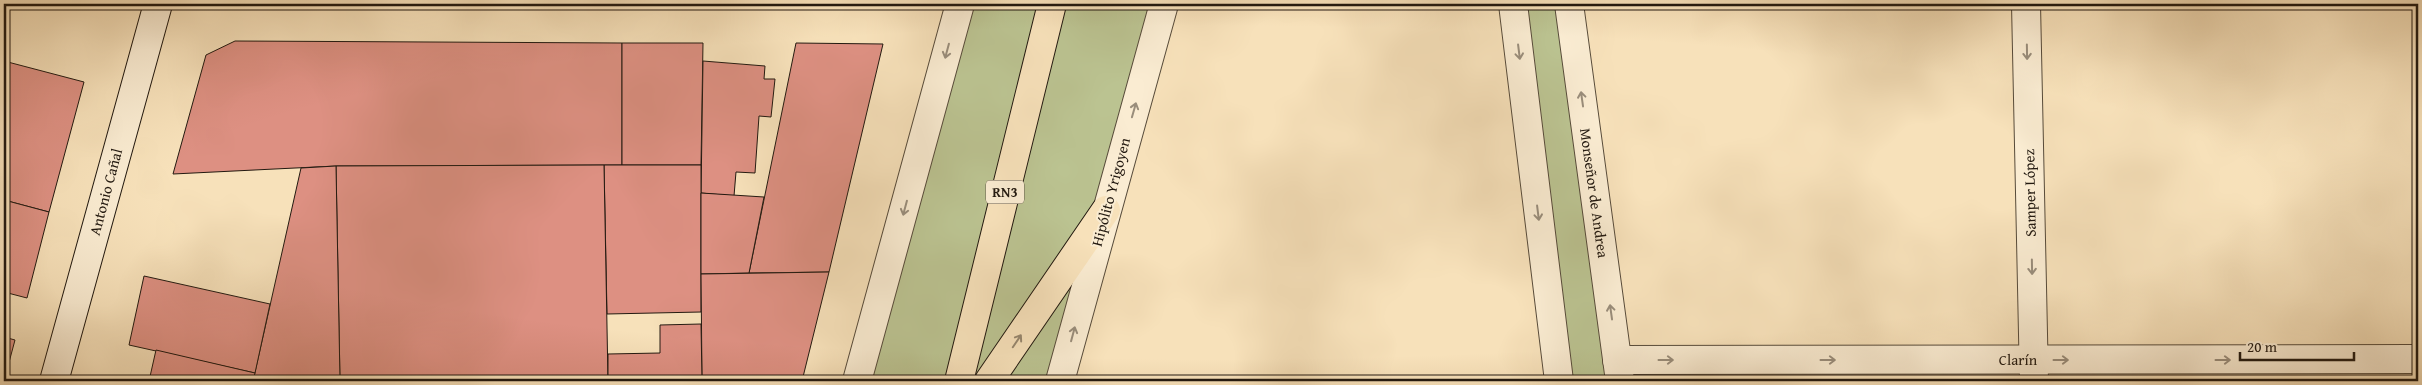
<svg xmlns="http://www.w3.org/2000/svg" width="2422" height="385" viewBox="0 0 2422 385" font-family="'Gentium Book Plus',serif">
	<rect width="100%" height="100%" fill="#f7e1ba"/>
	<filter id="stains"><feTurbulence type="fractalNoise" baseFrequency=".004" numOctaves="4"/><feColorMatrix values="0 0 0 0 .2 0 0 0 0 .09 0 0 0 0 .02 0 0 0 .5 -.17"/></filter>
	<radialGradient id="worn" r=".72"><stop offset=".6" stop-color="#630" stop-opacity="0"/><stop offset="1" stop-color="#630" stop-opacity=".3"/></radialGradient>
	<g fill="#bbc391" stroke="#6e6e50">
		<polygon points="960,4 1164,4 1060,381 857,381"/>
		<polygon points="1513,4 1569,4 1620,381 1559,381"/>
	</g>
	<g fill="#dd9082" stroke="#221910">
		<polygon points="235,41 622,43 622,165 336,166 173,174 206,55"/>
		<polygon points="622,43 703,43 701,165 622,165"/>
		<polygon points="796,43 883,44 829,272 749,273"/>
		<polygon points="4,61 84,82 49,212 4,200"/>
		<polygon points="703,61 765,66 764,79 775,79 771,117 759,116 755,173 736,172 734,196 701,193"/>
		<polygon points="604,165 701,165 701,312 607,314"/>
		<polygon points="604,165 608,381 340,381 336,166"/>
		<polygon points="336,166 340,381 253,381 301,168"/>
		<polygon points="701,193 764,197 749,273 701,274"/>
		<polygon points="4,200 49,212 27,298 4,292"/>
		<polygon points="829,272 802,381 702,381 701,274"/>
		<polygon points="144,276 270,304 255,373 129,345"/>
		<polygon points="701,324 702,381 608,381 608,354 660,353 660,325"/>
		<polygon points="4,337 15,340 4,381"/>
		<polygon points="156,350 255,373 253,381 149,381"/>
	</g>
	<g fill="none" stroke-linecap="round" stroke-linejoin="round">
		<defs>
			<g id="street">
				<polyline points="1513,4 1559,381"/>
				<polyline points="1569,4 1620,381"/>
				<polyline points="2026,4 2034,381"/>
				<polyline points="1617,360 2418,359"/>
				<polyline points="857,381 960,4"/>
				<polyline points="1060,381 1164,4"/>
			</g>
			<polyline id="secondary" points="54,381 158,4"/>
			<g id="highway">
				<polyline points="959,381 1052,4"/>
				<polyline points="989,381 1106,210"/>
			</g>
		</defs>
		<use href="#street" stroke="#574b3a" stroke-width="30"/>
		<use href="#secondary" stroke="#221910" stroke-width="30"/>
		<use href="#highway" stroke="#221910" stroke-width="30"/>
		<use href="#street" stroke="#faecd2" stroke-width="28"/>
		<use href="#secondary" stroke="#faecd2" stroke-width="28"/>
		<use href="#highway" stroke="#f7e1ba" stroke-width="28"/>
	</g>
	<defs><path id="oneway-shaft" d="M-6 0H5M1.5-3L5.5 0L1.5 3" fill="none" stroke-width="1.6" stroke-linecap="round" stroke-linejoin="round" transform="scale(1.25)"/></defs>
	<g stroke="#998d7b">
		<use href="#oneway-shaft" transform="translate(947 51) rotate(105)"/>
		<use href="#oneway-shaft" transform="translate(1519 52) rotate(83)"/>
		<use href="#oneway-shaft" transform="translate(2027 52) rotate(89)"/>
		<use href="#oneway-shaft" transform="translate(1582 99) rotate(-98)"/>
		<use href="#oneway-shaft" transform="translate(1134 110) rotate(-74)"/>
		<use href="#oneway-shaft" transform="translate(905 208) rotate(105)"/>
		<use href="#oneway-shaft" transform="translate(1538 213) rotate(83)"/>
		<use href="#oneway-shaft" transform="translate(2032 267) rotate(89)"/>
		<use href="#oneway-shaft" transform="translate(1611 312) rotate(-98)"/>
		<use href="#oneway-shaft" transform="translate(1073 334) rotate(-75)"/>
		<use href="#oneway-shaft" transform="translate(1666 360)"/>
		<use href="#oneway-shaft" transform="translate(1828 360)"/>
		<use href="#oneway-shaft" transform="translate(2061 360)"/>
		<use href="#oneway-shaft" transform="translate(2223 360)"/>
	</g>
	<use stroke="#97876e" href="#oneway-shaft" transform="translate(1017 341) rotate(-56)"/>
	<g text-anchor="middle" stroke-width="4" stroke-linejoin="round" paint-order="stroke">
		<rect fill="#faecd2" stroke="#63584a" stroke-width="1" x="986" y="180.5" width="38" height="23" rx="4"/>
		<g font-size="14" font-weight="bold" fill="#221910">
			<text x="1005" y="197">RN3</text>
		</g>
		<g font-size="15" fill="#221910" stroke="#faecd2">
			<text transform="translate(106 192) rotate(-75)" y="5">Antonio Cañal</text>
			<text transform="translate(1111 192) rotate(-75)" y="5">Hipólito Yrigoyen</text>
			<text transform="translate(1594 193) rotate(82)" y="5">Monseñor de Andrea</text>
			<text transform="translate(2030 193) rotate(-91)" y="5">Samper López</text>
			<text x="2018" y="365">Clarín</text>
		</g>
	</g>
	<rect width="2422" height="385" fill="none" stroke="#f7e1ba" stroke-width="20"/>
	<rect x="5" y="5" width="2412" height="375" fill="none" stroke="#221910" stroke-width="2.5"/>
	<rect x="10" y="10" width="2402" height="365" fill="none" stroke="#221910"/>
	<path d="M2240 352v8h114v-8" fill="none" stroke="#221910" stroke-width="2.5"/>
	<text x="2247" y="352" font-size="15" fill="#221910" stroke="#faecd2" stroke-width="4" paint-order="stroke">20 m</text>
	<rect width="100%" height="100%" filter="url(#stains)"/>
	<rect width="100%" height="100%" fill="url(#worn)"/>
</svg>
